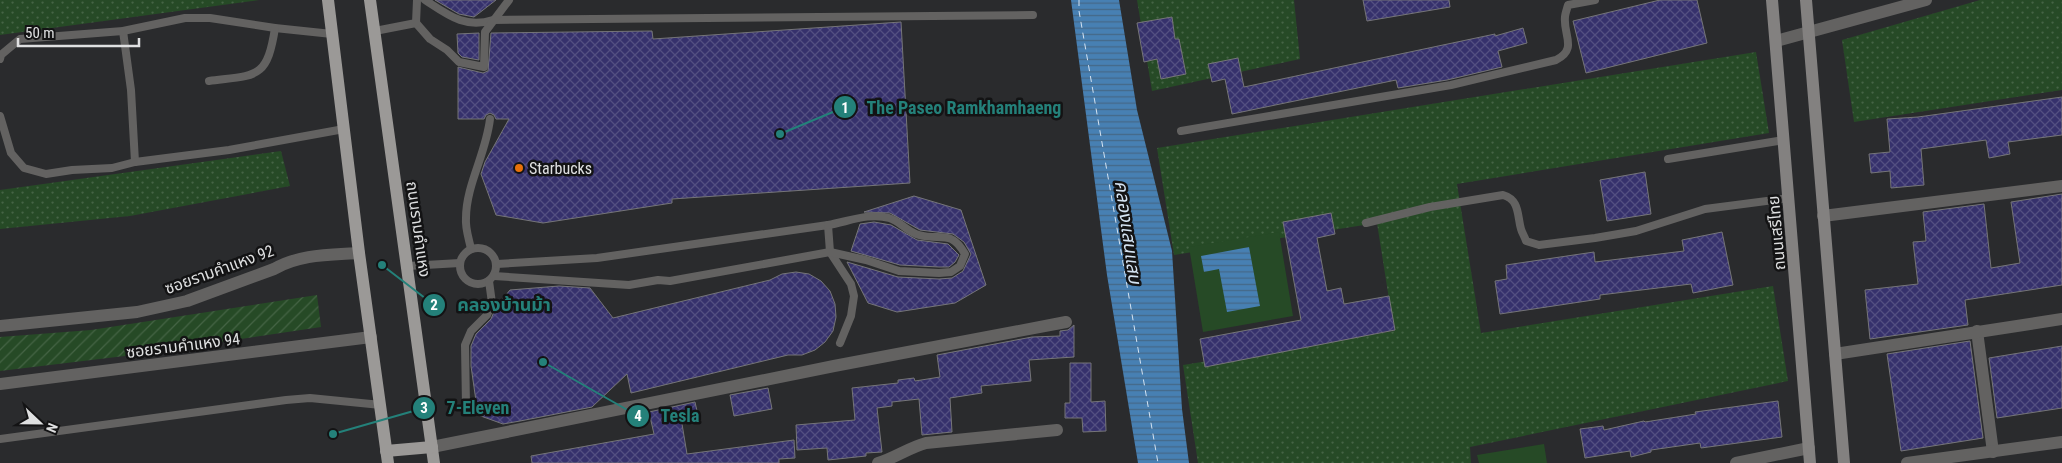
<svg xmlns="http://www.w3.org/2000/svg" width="2062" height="463" viewBox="0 0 2062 463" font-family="'Roboto Condensed','Noto Sans Thai',sans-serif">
	<defs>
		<pattern id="grass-dots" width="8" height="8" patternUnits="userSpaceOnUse" patternTransform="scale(1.25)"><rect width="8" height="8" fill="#264a26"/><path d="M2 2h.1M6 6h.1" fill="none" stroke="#456445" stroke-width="1.8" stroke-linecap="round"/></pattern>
		<pattern id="garden-furrows" width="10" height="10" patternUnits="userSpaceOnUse" patternTransform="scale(1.25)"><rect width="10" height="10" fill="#264a26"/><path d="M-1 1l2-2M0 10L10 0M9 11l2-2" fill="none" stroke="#456445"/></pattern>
		<pattern id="water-rules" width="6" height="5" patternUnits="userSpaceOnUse" patternTransform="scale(1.25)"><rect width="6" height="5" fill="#4780b3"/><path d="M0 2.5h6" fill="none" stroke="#456887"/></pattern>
		<pattern id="building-cross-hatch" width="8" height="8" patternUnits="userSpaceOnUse" patternTransform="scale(1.25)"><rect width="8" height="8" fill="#36316c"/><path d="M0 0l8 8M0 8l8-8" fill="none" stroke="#534f81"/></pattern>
	</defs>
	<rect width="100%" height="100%" fill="#2a2b2d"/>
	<g fill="url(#grass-dots)">
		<polygon points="0,0 259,0 0,35"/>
		<polygon points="1137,0 1294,0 1300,59 1152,91"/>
		<polygon points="1980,0 2062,0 2062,90 1854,122 1842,40"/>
		<polygon points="1756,52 1769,133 1457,184 1481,333 1773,286 1788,381 1470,447 1471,463 1198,463 1183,365 1394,331 1377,223 1174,255 1157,148"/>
		<polygon points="281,151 290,186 130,216 0,229 0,190"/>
	</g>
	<polygon fill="url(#garden-furrows)" points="317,295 321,327 133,355 0,371 0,337 91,330"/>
	<g fill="#264a26">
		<polygon points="1279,232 1293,316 1203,332 1189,247"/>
		<polygon points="1544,444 1547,463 1479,463 1477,455"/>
	</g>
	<g fill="url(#water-rules)">
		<polygon points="1071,0 1119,0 1137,110 1172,251 1182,409 1189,463 1138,463 1107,275"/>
		<polygon points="1249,247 1260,306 1227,312 1219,269 1204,272 1201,256"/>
	</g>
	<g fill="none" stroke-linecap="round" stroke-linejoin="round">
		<polyline stroke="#d5e4f3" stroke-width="1" stroke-dasharray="6 5" stroke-linecap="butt" points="1079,0 1079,11 1158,463"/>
	</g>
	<g fill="url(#building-cross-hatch)" stroke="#757578">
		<polygon points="435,0 496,0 474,17 459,14"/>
		<polygon points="1363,0 1449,0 1450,7 1367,21"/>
		<polygon points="1660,0 1697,0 1707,43 1586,73 1573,21"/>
		<polygon points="1172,17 1175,39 1179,39 1186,74 1161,79 1157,59 1144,62 1137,23"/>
		<polygon points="901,22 910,183 672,199 672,203 543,223 496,215 481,174 485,162 509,119 496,119 494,115 490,113 486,115 484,119 458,119 458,67 483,73 488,71 491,33 652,31 653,39"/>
		<polygon points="1523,28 1527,43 1498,51 1502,67 1447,80 1398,88 1396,80 1232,114 1225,79 1212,82 1208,64 1238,58 1244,87 1495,34 1495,36"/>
		<polygon points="479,33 479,60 462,57 458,53 457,34"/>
		<polygon points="2062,97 2062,135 2008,142 2010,154 1989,158 1986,140 1921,149 1924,185 1891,188 1890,171 1871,173 1869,154 1890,152 1887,119 1918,117"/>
		<polygon points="1645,172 1651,214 1607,221 1600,180"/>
		<polygon points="2062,194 2062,285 1965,300 1968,325 1870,339 1865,290 1918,284 1913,242 1926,241 1923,212 1984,204 1991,268 2020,263 2011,202"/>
		<polygon points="914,196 961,210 986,285 955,303 897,312 868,303 847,262 898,277 939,279 952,278 963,271 971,254 964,242 953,234 920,230 890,213 864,212"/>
		<polygon points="1331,213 1335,234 1317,238 1327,291 1341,288 1344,304 1389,296 1395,330 1205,367 1200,339 1301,320 1283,222"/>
		<polygon points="874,222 891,225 917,240 948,244 959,255 955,262 949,267 939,267 900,265 851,251 860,224"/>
		<polygon points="1722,232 1733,285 1693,293 1691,284 1600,295 1600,299 1500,314 1495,281 1507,279 1506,265 1594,252 1595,262 1684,251 1682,240"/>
		<polygon points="796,272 809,274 821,281 830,291 835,304 836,317 833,331 825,342 815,350 802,355 788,355 631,393 627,374 592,407 520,421 503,424 478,415 471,366 471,346 476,334 491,319 496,307 510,290 559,286 590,288 613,318 770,280 782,274"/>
		<polygon points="1074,325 1074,357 1029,360 1031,381 981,386 982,393 950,398 952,432 922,435 919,399 892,402 892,406 877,408 882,452 866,453 866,456 828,460 827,448 797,450 796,425 855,420 852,388 898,383 898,380 914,378 915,381 940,377 937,355 1032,337 1060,336 1060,331 1068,330"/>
		<polygon points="1970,341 1983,438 1901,451 1887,354"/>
		<polygon points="2062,346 2062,408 1997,418 1989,358"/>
		<polygon points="1070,363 1091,363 1091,402 1105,401 1106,431 1083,432 1082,418 1065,418 1065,403 1070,403"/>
		<polygon points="768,388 772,409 734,416 730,395"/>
		<polygon points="1778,401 1782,437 1701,448 1700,443 1651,450 1651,452 1631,457 1630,451 1585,458 1580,429 1603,426 1604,430 1644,421 1645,422 1696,414 1695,412"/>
		<polygon points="695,402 699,420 682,424 687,454 794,440 795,458 779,459 779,463 532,463 531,456 654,434 649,412"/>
	</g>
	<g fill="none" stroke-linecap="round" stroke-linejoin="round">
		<g stroke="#636261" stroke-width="8">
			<path d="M425 0C448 15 465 29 493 20L1033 15"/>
			<polyline points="416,23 430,39 447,50 459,62 484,67 485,32 509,0"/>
			<polyline points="123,31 131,90 135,162"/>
			<polyline points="375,31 416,23 417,0"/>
			<polyline points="0,59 1,55 20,39 123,31 185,18 210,18 275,28 332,34"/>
			<path d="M209 81C256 75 267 80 275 28"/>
			<polyline points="0,116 11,153 24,168 46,174 72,170 112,168 135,162 229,150 344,129"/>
			<path d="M1181 131 1451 85 1556 60C1578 49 1563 35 1565 17 1565 14 1567 9 1568 5L1595 0"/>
			<polyline points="1668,159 1784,140"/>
			<path d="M1366 223 1430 207 1503 195C1520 200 1517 215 1521 229 1522 233 1525 237 1526 241L1539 245 1595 238 1636 231 1705 209 1789 198"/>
			<circle cx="478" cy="266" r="18"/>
			<path d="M471 249C469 239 465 228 466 218 466 185 486 154 490 119"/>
			<polyline points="497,264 597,258 828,225 830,252 851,284 854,296 851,316 840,343"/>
			<polyline points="408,266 460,263"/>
			<path d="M494 276 629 285 658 280 670 281 830 252 866 260 899 271 939 273 951 272 960 266 965 254C951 229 941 241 919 235 907 232 900 221 889 218 870 212 847 222 828 225"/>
			<polyline points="466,406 465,345 471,331 487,315 492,303 489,281"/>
			<polyline points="0,439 286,400 310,398 381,405"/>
		</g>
		<g stroke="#636261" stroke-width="12">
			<polyline points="1776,41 1926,0"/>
			<polyline points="1823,216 2062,186"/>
			<path d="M0 326 137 312 187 301 274 269C300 254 329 255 359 253"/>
			<polyline points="1977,331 1993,452"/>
			<polyline points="1835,354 2062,319"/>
			<polyline points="0,384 371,337"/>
			<polyline points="432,447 834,366 1066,322"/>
			<path d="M878 463C895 458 908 448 926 443L1057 430"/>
			<polyline points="1736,463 1809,448"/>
			<polyline points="1907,463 2062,442"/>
		</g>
		<g stroke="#838180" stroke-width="12">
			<polyline points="1772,0 1810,463"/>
			<polyline points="1806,0 1844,463"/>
		</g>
		<g stroke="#9b9997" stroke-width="12">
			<polyline points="328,0 359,253 388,463"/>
			<polyline points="370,0 434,463"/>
			<polyline points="386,451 432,447"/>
		</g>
	</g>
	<circle fill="#e8710a" stroke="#131314" stroke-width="2" cx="519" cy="168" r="5"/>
	<g text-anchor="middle" stroke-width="5" stroke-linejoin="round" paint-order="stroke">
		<g font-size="16" fill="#dfe0e1" stroke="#131314" text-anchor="start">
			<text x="529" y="174">Starbucks</text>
		</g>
		<g font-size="16" fill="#dfe0e1" stroke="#131314">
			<text transform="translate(419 229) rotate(82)" y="6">ถนนรามคำแหง</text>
			<text transform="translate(1776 233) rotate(-95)" y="6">ถนนเสรีไทย</text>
			<text transform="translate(219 269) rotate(-20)" y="6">ซอยรามคําแหง 92</text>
			<text transform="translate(183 345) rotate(-7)" y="6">ซอยรามคําแหง 94</text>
		</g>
		<g font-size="18" font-style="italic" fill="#d5e4f3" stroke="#131314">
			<text transform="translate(1128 232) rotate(82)" y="6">คลองแสนแสบ</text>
		</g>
	</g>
	<path fill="none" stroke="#24817a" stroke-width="2" d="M780 134L845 107M382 265L434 305M333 434L424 408M543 362L638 416"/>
	<g fill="#24817a" stroke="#131314" stroke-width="2">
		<circle cx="780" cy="134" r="5"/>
		<circle cx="382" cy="265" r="5"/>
		<circle cx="333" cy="434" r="5"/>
		<circle cx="543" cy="362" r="5"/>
		<circle cx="845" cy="107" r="12"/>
		<circle cx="434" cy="305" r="12"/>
		<circle cx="424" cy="408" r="12"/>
		<circle cx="638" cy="416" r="12"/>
	</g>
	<g font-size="15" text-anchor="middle" font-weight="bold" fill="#fff">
		<text x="845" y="113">1</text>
		<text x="434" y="310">2</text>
		<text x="424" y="413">3</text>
		<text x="638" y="421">4</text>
	</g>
	<g font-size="18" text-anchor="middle" font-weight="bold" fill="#24817a" stroke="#131314" stroke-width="5" stroke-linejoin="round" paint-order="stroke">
		<text x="964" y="114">The Paseo Ramkhamhaeng</text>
		<text x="504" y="311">คลองบ้านม้า</text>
		<text x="478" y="414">7-Eleven</text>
		<text x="680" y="422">Tesla</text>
	</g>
	<g transform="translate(40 423) rotate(112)" stroke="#131314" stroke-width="4" paint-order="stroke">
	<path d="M0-4L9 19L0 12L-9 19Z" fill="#dfe0e1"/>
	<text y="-8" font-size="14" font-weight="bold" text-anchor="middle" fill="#dfe0e1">N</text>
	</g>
	<path d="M18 38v8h121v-8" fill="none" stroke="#dfe0e1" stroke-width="2.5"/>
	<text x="25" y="38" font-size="15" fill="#dfe0e1" stroke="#131314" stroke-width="4" paint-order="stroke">50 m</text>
</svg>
